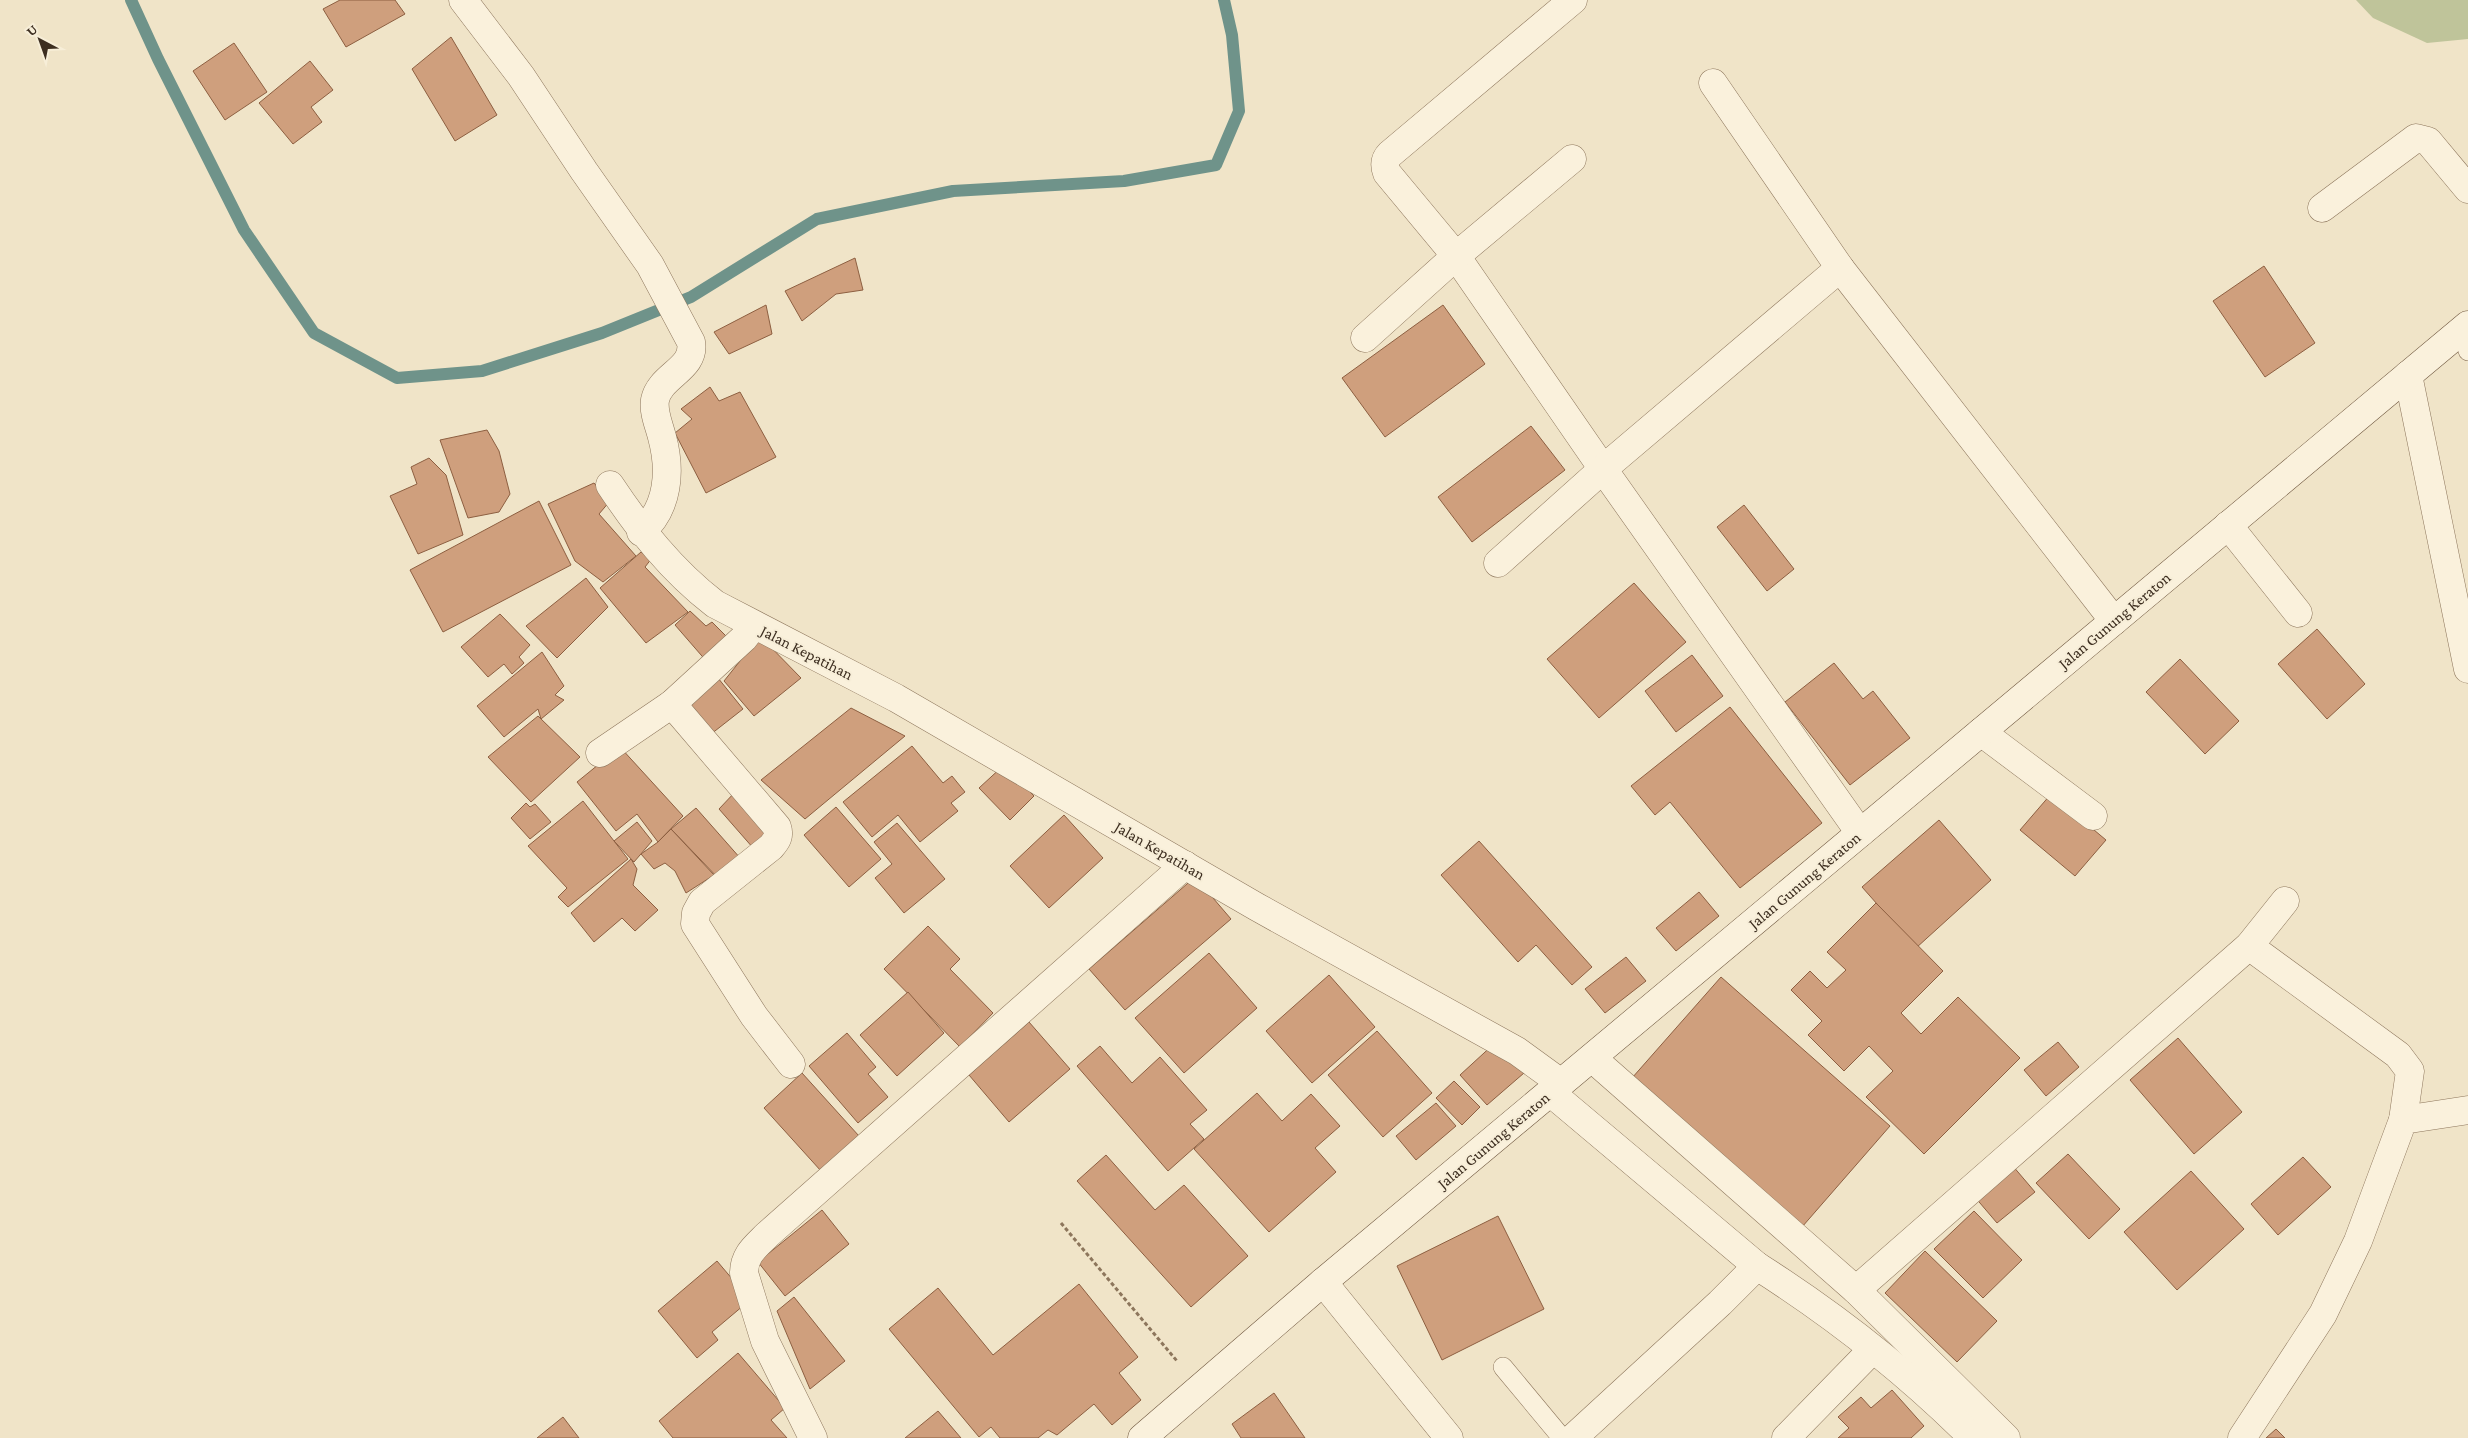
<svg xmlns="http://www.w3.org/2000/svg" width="2468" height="1438" viewBox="0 0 2468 1438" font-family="'Crimson Pro',serif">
	<rect width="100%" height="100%" fill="#f0e4c8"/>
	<polygon fill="#bfc49a" points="2356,0 2468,0 2468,39 2427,43 2373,18"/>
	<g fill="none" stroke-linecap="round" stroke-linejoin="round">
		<polyline stroke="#6f938a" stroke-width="12" points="131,0 158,59 244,230 314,333 397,378 482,371 602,333 691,297 817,219 953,191 1124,181 1216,165 1239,111 1232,35 1224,0"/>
	</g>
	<g fill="#cf9f7d" stroke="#8d5f41">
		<polygon points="340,0 395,0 405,14 346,47 323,9"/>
		<polygon points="451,37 497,115 455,141 412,69"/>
		<polygon points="234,43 267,92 225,120 193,71"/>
		<polygon points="310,61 333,90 311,107 322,122 293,144 259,103"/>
		<polygon points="855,258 863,290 836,294 802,321 785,291"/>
		<polygon points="2264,266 2315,343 2265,377 2213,301"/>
		<polygon points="766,305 772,334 729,354 714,332"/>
		<polygon points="1443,305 1485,364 1385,437 1342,378"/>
		<polygon points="710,387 719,401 740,392 776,457 706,493 675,433 692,419 681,409"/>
		<polygon points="1531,426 1565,470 1472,542 1438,497"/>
		<polygon points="487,430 499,451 510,494 499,512 468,518 440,440"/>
		<polygon points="429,458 446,475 463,535 418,554 390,496 417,484 411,467"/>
		<polygon points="594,483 610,501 599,514 636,556 603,582 575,561 548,504"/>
		<polygon points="539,501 571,565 443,632 410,570"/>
		<polygon points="1744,505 1794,569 1767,591 1717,527"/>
		<polygon points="641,552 652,558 645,567 688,612 646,643 600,588"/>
		<polygon points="586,578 608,607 557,658 526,626"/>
		<polygon points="1634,583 1686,642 1599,718 1547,659"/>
		<polygon points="690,611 706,626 712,622 731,641 708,663 675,625"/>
		<polygon points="500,614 530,645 519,657 524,663 512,674 504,664 488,677 461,647"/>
		<polygon points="2317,629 2365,684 2327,719 2278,664"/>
		<polygon points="760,636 801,678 754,716 724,681"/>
		<polygon points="542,652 564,686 555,695 564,700 541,719 538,709 504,737 477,706"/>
		<polygon points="1692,655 1723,696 1676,732 1645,691"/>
		<polygon points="2180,659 2239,721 2205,754 2146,692"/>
		<polygon points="1834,663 1863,699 1873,691 1910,738 1850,785 1785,702"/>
		<polygon points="718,678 743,709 706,738 681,705"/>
		<polygon points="1730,707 1822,823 1740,888 1670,802 1655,815 1631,786"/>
		<polygon points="851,708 905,736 805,819 761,780"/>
		<polygon points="538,716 580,757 531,802 488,757"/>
		<polygon points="912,746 943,783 952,776 965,792 951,803 958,811 920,842 898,815 872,837 843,802"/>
		<polygon points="620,747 683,816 658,842 637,814 616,831 577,782"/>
		<polygon points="1004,765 1034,796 1010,820 979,788"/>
		<polygon points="736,791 772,835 754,849 719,809"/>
		<polygon points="2051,794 2106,840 2075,876 2020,830"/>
		<polygon points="583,801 628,859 568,907 558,897 567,888 528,846"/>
		<polygon points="526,803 530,807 535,804 551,822 530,839 511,818"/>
		<polygon points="836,807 881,859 849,887 804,835"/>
		<polygon points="696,808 741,859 721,881 671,829"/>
		<polygon points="1064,815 1103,858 1049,908 1010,866"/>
		<polygon points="1939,820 1991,880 1916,948 1862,887"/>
		<polygon points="637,822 652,841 634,862 614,841"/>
		<polygon points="897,823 945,879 904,913 875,878 892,864 874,842"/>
		<polygon points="671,829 714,875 686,893 675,871 665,863 654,869 641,854 658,842"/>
		<polygon points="1479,841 1592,967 1572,985 1536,945 1518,962 1441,875"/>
		<polygon points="631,859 637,869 633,885 658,910 635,931 622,918 594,942 571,913"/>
		<polygon points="1195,877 1231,919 1125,1010 1089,969"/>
		<polygon points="1699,892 1719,916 1676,951 1656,928"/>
		<polygon points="1876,903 1943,971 1901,1013 1921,1034 1958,997 2020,1058 1924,1154 1866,1097 1893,1071 1869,1046 1844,1071 1808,1035 1822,1021 1791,990 1810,971 1827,988 1846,970 1827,952"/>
		<polygon points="928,926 960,959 950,969 993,1013 960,1047 884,969"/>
		<polygon points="1209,953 1257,1008 1184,1073 1135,1018"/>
		<polygon points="1626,957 1646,981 1605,1013 1585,989"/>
		<polygon points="1329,975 1375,1027 1312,1083 1266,1031"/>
		<polygon points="1721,977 1890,1126 1802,1227 1632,1078"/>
		<polygon points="908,992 944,1033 897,1076 860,1035"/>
		<polygon points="1029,1022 1070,1069 1009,1122 969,1075"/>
		<polygon points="1377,1031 1432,1093 1383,1137 1328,1075"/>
		<polygon points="847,1033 876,1067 868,1074 888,1097 858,1123 809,1066"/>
		<polygon points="2178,1038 2242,1112 2194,1154 2130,1080"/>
		<polygon points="1496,1042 1524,1073 1487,1105 1460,1075"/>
		<polygon points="2058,1042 2079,1067 2046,1096 2024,1070"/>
		<polygon points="1100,1046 1132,1083 1160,1057 1207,1110 1190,1124 1204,1139 1168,1171 1077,1066"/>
		<polygon points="802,1073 859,1136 821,1171 764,1108"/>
		<polygon points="1454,1081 1480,1107 1462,1125 1436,1098"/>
		<polygon points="1257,1093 1282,1121 1311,1094 1340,1126 1315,1148 1336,1172 1269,1232 1194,1149"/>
		<polygon points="1436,1103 1456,1126 1416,1160 1396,1136"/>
		<polygon points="2068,1154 2120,1209 2089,1239 2036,1183"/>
		<polygon points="1106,1155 1155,1210 1184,1185 1248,1256 1191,1307 1077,1181"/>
		<polygon points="2303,1157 2331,1187 2278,1235 2251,1204"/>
		<polygon points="2012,1165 2035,1192 1997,1223 1974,1196"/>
		<polygon points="2191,1171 2244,1229 2177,1290 2124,1232"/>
		<polygon points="822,1210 849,1244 785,1296 758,1262"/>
		<polygon points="1974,1211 2022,1260 1983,1298 1934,1249"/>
		<polygon points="1498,1216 1544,1309 1442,1360 1397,1266"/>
		<polygon points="1925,1251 1997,1321 1957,1362 1885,1293"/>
		<polygon points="717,1261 750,1300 712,1332 718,1340 697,1358 658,1311"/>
		<polygon points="1079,1284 1138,1357 1119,1373 1141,1400 1112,1425 1094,1404 1057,1435 1048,1430 1038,1438 1000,1438 991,1427 979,1437 889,1329 938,1288 993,1355"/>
		<polygon points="794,1297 845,1361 810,1389 777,1311"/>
		<polygon points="738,1353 785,1408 771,1420 787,1438 673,1438 659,1421"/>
		<polygon points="1892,1390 1924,1426 1911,1438 1838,1438 1849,1428 1838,1417 1861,1397 1871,1408"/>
		<polygon points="1274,1393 1305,1438 1241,1438 1232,1424"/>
		<polygon points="938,1411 961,1438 905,1438"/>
		<polygon points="563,1417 579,1438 537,1438"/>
		<polygon points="2276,1429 2285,1438 2266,1438"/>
	</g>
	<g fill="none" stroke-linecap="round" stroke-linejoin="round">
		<defs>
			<g id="lane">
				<polyline points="2463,329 2468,351"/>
				<polyline points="1503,1367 1562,1438"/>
			</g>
			<g id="street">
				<path d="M463 0 521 76 584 171 650 265 691 342C696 369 660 375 655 400 653 412 659 425 662 437 671 470 669 508 641 532"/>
				<path d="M1573 0 1390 154C1384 160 1384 165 1387 173L1456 256 1603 469 1860 833"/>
				<polyline points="1713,83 1840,268 2114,621"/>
				<polyline points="2322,208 2416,138 2428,141 2468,189"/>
				<polyline points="1365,338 1456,256 1572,159"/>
				<polyline points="2408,375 2468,669"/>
				<path d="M610 485C640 530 671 570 715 604L896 698 1257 907 1517 1051 1561 1083"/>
				<polyline points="2228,525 2298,613"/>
				<polyline points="1498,563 1603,469 1840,268"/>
				<path d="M672 704 777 827C780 836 777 840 771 847L702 902 696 913 695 924 754 1016 791 1064"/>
				<polyline points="1981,732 2093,816"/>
				<polyline points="600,753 672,704 744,638 754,625"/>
				<polyline points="2249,946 2398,1055 2410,1071 2403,1120"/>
				<polyline points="1592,1058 1856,1290 2006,1438"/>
				<polyline points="1550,1092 1757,1266"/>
				<polyline points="1323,1282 1449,1438"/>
				<polyline points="1856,1290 2249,946 2285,901"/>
				<path d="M813 1438 765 1341 744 1273C744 1255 755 1247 767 1235L1185 865"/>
				<path d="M1573 1438 1720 1303 1757 1266C1834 1315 1908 1373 1973 1438"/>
				<polyline points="1786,1438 1872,1350"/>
				<polyline points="2242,1438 2323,1314 2358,1241 2403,1120 2468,1110"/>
			</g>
			<polyline id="secondary" points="1142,1438 1323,1282 2468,325"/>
		</defs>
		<use href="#lane" stroke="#8d765c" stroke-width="20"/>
		<use href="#street" stroke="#8d765c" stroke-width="29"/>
		<use href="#secondary" stroke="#6f573f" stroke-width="29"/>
		<polyline stroke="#8d765c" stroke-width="3" stroke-dasharray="4 2.5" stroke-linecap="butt" points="1061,1223 1177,1361"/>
		<use href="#lane" stroke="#faf1dc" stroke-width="19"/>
		<use href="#street" stroke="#faf1dc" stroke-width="28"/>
		<use href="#secondary" stroke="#faf1dc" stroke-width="28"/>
	</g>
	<g text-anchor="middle" stroke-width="4" stroke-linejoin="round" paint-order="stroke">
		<g font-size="16" fill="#3d2e20" stroke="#f7eed8">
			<text transform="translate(2114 620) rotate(-40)" y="6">Jalan Gunung Keraton</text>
			<text transform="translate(807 652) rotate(27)" y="6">Jalan Kepatihan</text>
			<text transform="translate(1160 850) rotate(30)" y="6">Jalan Kepatihan</text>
			<text transform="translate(1804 880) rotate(-40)" y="6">Jalan Gunung Keraton</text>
			<text transform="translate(1493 1140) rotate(-40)" y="6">Jalan Gunung Keraton</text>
		</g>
	</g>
	<g transform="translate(40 40) rotate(319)" stroke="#f7eed8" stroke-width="4" paint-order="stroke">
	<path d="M0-4L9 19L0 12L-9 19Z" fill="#3d2e20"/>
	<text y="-8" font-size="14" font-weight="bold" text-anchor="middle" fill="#3d2e20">U</text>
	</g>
</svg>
